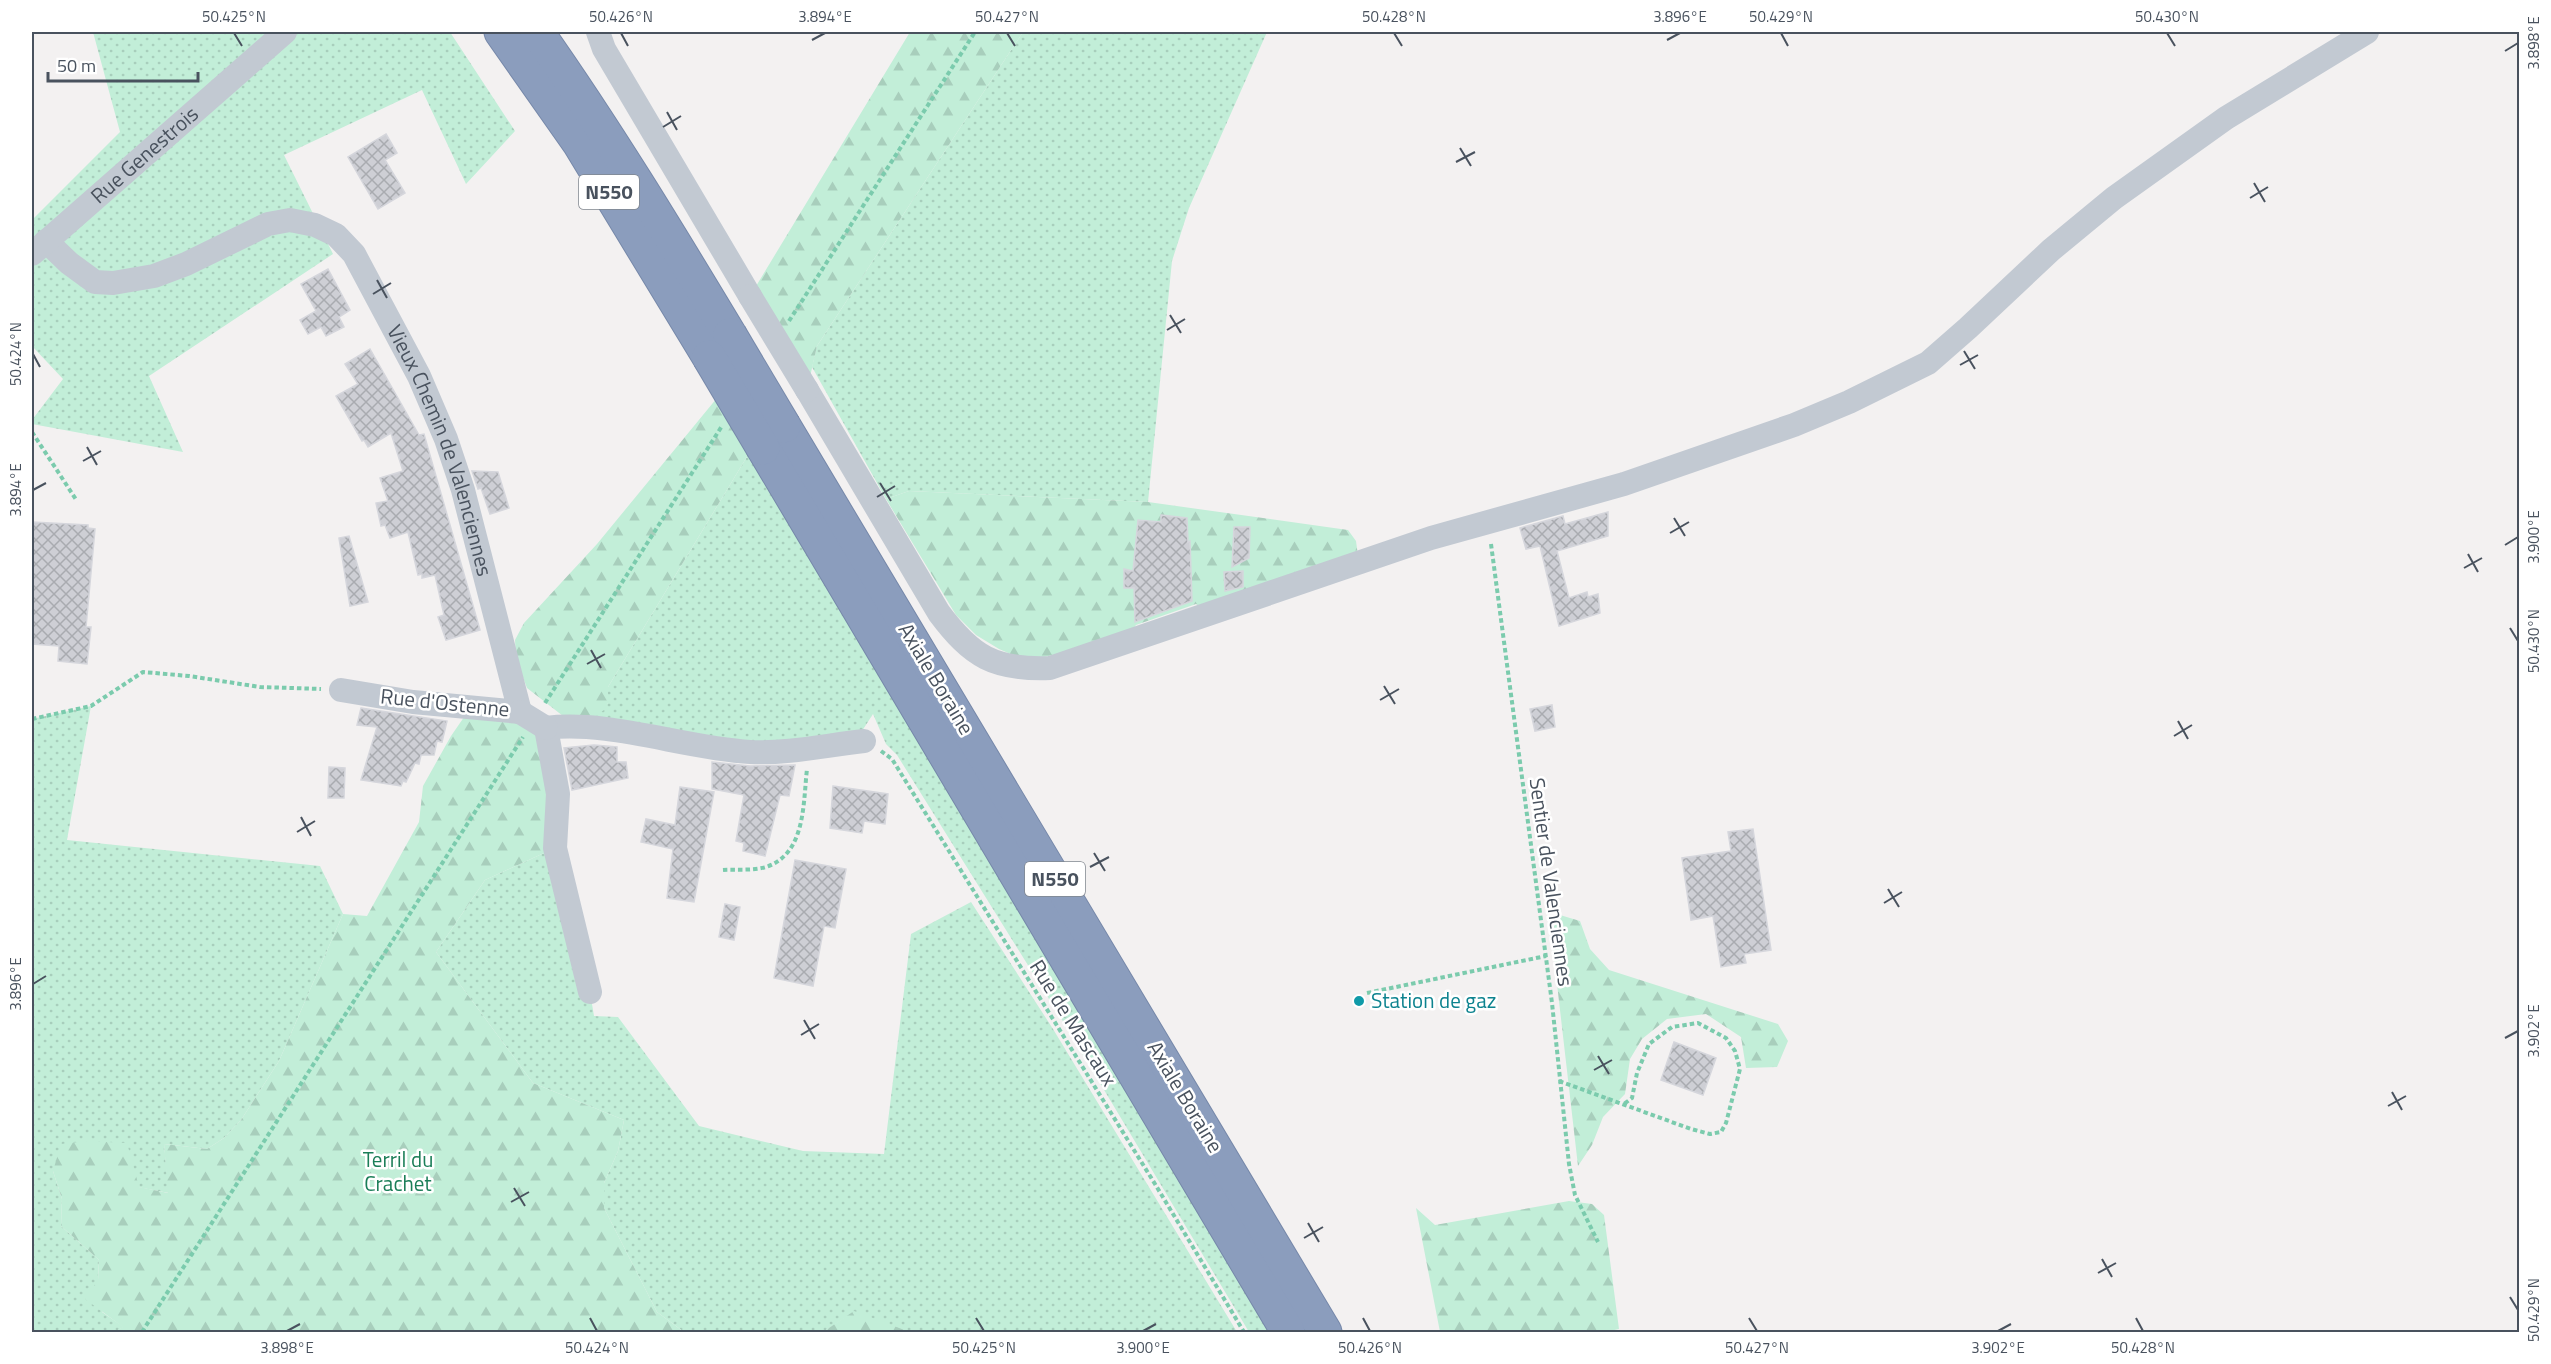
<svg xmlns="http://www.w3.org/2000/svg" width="2551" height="1364" viewBox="0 0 2551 1364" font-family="'Titillium Web',sans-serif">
	<defs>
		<pattern id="grass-dots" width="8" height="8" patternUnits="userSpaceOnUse" patternTransform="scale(1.5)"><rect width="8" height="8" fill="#c2eed8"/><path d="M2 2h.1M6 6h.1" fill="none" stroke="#a8cebc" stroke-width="1.8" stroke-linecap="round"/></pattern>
		<pattern id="forest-firs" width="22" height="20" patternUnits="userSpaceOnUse" patternTransform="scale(1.5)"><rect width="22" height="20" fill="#c2eed8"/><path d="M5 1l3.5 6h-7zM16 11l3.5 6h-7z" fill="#a8cebc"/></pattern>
		<pattern id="building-cross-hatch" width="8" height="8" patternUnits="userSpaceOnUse" patternTransform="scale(1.5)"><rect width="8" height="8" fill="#cecfd5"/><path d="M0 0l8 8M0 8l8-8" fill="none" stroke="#a9abb0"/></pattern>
	</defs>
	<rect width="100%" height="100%" fill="#f3f1f1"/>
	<g fill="url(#grass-dots)">
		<polygon points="93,32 450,32 515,131 466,184 422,90 284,155 333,254 149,376 183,452 32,424 32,420 63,379 32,346 32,220 120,132"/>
		<polygon points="1023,32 1267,32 1189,208 1172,261 1148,502 909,491 886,499 812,367 817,346"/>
		<polygon points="757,440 1288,1332 1249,1332 1064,1023 897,755 886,744 873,714 862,731 782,751 592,718 608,703 608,687"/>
		<polygon points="91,706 67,840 320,866 343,914 279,1061 241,1120 224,1138 207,1149 164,1144 169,1193 53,1171 62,1199 61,1226 99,1260 98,1280 102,1312 124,1327 114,1332 32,1332 32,719"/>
		<polygon points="555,848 590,992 594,1016 618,1017 699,1126 803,1151 884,1154 911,934 971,902 1053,1029 1237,1332 908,1332 854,1312 823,1332 684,1332 657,1312 604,1208 604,1183 618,1151 624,1120 533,1083 436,952 485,880"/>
	</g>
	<g fill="url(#forest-firs)">
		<polygon points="910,32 1023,32 817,346 807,390 750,296"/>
		<polygon points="726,387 757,440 608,687 608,703 604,710 592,718 563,716 527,688 516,659 515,640 524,623 597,544"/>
		<polygon points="909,491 1148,502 1348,530 1356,541 1358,556 1205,609 1196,604 1136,625 1127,638 1027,661 999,649 976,635 956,615 886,499"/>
		<polygon points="471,707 546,728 555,848 485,880 436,952 533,1083 624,1120 618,1151 604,1183 604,1208 657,1312 684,1332 114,1332 123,1327 85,1299 98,1280 99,1260 61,1226 62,1199 53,1171 61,1144 88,1141 127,1143 139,1187 168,1193 164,1144 207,1149 224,1138 241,1120 279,1061 343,914 367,916 419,822 423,786 451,736"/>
		<polygon points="1560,915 1580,921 1590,949 1609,970 1778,1024 1788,1041 1777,1067 1746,1068 1741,1037 1706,1014 1667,1019 1642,1039 1630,1059 1625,1094 1603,1117 1592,1145 1578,1166 1551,932"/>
		<polygon points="1569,1201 1592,1204 1604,1215 1619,1329 1605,1332 1440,1332 1416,1208 1435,1225"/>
		<polygon points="854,1311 907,1331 908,1332 823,1332"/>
	</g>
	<g fill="url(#building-cross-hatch)" stroke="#d5d6dc" stroke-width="1.5">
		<polygon points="386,134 397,153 385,160 405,193 378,209 348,157"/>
		<polygon points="328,269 350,310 339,317 344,327 326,336 321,327 308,334 300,320 316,311 301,284"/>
		<polygon points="370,349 419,435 424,434 480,630 446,640 438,617 444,615 435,575 422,578 422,574 418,575 408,532 390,538 385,525 381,526 376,503 388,501 380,478 403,471 391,433 368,447 364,440 362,441 336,396 358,384 345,364"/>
		<polygon points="472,471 498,472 509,508 490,514 481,488 478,489"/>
		<polygon points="1608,512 1608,536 1557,551 1569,598 1587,592 1588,597 1598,594 1600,613 1559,626 1540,546 1526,549 1520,528 1563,516 1565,524"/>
		<polygon points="1161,515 1187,518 1188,542 1190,541 1192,601 1135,622 1134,588 1124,588 1124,569 1133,571 1138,520 1161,522"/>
		<polygon points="32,522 88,525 88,528 95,529 86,627 91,627 87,664 58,661 59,646 32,644"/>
		<polygon points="1234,527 1250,527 1249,558 1232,567"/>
		<polygon points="349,536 368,602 350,606 339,538"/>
		<polygon points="1243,571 1243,587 1225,591 1224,572"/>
		<polygon points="1552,705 1555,727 1535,731 1530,709"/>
		<polygon points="361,708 447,721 442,742 437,741 434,755 421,755 419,764 415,763 406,782 403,781 401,786 361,780 377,727 357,725"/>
		<polygon points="594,745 617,747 617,762 626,762 628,778 572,790 564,748"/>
		<polygon points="712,762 750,766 795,765 789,796 780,795 765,856 743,851 744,843 736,841 744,795 712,789"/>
		<polygon points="329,767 345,768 344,798 328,798"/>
		<polygon points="833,786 888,794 885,824 864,821 862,833 830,828"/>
		<polygon points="680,787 714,792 694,902 667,898 673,849 641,842 646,819 675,825"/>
		<polygon points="1753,829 1771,950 1744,954 1746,963 1721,967 1713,916 1691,920 1682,858 1731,851 1728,832"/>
		<polygon points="795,860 846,869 835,928 824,926 813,986 774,978"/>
		<polygon points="725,904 740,907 734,940 719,937"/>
		<polygon points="1674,1042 1716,1058 1703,1095 1661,1080"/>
	</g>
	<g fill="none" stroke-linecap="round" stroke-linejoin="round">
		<defs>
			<g id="highway">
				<polyline points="501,32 579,143 709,357"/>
				<path d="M537 32C606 130 668 232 730 335"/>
				<polyline points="784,426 1325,1332"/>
				<polyline points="763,448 1288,1332"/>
			</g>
		</defs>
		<use href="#highway" stroke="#7688a9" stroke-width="35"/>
		<g stroke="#7bcbad" stroke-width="4" stroke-dasharray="4.5 3" stroke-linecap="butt">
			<polyline points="789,321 975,32"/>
			<polyline points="32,432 77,501"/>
			<polyline points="1491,544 1552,1003 1569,1164 1575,1195 1598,1242"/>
			<polyline points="545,703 722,426"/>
			<polyline points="32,719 91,706 143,672 189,676 260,687 321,689"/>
			<polyline points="881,751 892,759 1155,1184 1244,1332"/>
			<path d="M723 870C736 869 753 871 766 867 806 854 803 803 807 769"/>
			<polyline points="1367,993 1546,956"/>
			<polyline points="1559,1081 1691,1129 1710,1134 1721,1132 1726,1123 1740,1069 1735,1051 1726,1038 1698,1023 1672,1027 1649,1044 1637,1073 1632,1098 1624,1104"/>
			<polyline points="142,1332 523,737"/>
		</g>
		<g stroke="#c2c9d2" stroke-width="24">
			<polyline points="598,32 604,49 750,296"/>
			<path id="s1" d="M46 241 69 263 95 282 113 283 154 276 186 264 268 224 290 220 315 225 336 235 354 254 419 376 446 439 463 490 520 712 413 702 341 690"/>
			<path id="s2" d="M32 254 285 32"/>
			<path d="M807 390 939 613C972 657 994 670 1050 668L1431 538 1624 484 1794 425 1849 402 1928 363 1968 328 2051 250 2114 198 2226 118 2367 32"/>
			<path d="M590 992 555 848 558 794 546 728C609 720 684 748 750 752 787 754 827 745 864 741"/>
		</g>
		<use href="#highway" stroke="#8b9dbd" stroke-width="33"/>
		<defs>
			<g id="highway-bridge">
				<polyline points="730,335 784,426"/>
				<polyline points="709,357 763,448"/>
			</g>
		</defs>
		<use href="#highway-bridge" stroke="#7688a9" stroke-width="35" stroke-linecap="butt"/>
		<g stroke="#c2c9d2" stroke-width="24">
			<polyline points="750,296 807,390"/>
			<polyline points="520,712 546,728"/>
		</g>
		<use href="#highway-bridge" stroke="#8b9dbd" stroke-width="33"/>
	</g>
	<path fill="none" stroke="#49525e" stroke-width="2" d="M234 33 242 46M621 33 628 46M1007 33 1015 46M1394 33 1402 46M1781 33 1788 46M2167 33 2175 46M812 40 825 33M1667 40 1680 33M2505 51 2518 43M667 112 677 130M663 127 681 116M1460 148 1471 166M1456 162 1475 152M2254 183 2265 202M2250 198 2268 187M377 280 387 298M373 294 391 283M1170 315 1181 333M1167 330 1185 319M1964 351 1975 369M33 354 40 367M1960 365 1978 355M87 447 97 465M83 461 101 451M880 483 891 501M33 490 46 483M877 497 895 486M1674 518 1685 536M1670 533 1689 522M2505 545 2518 537M2468 554 2478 572M2464 568 2482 558M2510 628 2518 641M591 650 601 668M587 664 605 654M1384 686 1395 704M1380 700 1399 689M2178 721 2188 739M2174 736 2192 725M301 817 311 836M297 832 315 821M1094 853 1105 871M1090 867 1109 857M1888 889 1899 907M1884 903 1902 892M33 984 46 976M804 1020 815 1039M801 1035 819 1024M2505 1038 2518 1031M1598 1056 1609 1074M1594 1070 1612 1060M2392 1092 2402 1110M2388 1106 2406 1096M514 1188 525 1206M511 1202 529 1192M1308 1223 1319 1242M1304 1238 1323 1227M2102 1259 2112 1277M2098 1273 2116 1263M2510 1297 2518 1310M590 1318 597 1331M976 1318 984 1331M1363 1318 1370 1331M1749 1318 1757 1331M2136 1318 2143 1331M287 1331 300 1324M1143 1331 1156 1324M1998 1331 2011 1324"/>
	<circle fill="#0f9aa8" stroke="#fff" stroke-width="2" cx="1359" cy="1001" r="6"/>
	<g text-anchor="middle" stroke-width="5" stroke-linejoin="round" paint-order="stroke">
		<g fill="#fff" stroke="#80868e" stroke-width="1.5">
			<rect x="579" y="175" width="60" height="34" rx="4.5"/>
			<rect x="1025" y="862" width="60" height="34" rx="4.5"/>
		</g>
		<g font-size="20" font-weight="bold" fill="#49525e">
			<text x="609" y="199">N550</text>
			<text x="1055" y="886">N550</text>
		</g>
		<g font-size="21" fill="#49525e" stroke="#fff">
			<text dy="7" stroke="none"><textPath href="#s2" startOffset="150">Rue Genestrois</textPath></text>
			<text dy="7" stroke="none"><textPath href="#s1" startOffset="562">Vieux Chemin de Valenciennes</textPath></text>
			<text transform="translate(936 679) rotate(59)" y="7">Axiale Boraine</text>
			<text transform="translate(445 703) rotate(6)" y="7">Rue d'Ostenne</text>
			<text transform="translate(1551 882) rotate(82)" y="7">Sentier de Valenciennes</text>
			<text transform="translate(1073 1023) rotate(58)" y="7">Rue de Mascaux</text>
			<text transform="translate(1185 1097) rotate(59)" y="7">Axiale Boraine</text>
		</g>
		<g font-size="21" fill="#0d838f" stroke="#fff" text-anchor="start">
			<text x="1371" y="1008">Station de gaz</text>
		</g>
		<g font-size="21" fill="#1b7e58" stroke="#fff">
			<text x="398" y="1167">Terril du<tspan x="398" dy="24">Crachet</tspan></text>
		</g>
	</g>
	<rect width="2551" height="1364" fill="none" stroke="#ffffff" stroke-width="66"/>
	<path d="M48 72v9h150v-9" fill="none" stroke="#49525e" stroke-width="3"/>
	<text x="57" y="72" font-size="18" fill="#49525e" stroke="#ffffff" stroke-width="4.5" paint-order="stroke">50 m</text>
	<rect x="33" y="33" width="2485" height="1298" fill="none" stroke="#49525e" stroke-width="2"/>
	<g font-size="15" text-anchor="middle" fill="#49525e">
		<text x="234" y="22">50.425°N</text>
		<text x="621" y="22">50.426°N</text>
		<text x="825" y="22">3.894°E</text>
		<text x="1007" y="22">50.427°N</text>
		<text x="1394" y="22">50.428°N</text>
		<text x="1680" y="22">3.896°E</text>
		<text x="1781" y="22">50.429°N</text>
		<text x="2167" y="22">50.430°N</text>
		<text transform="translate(2534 43) rotate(-90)" y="5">3.898°E</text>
		<text transform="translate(16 354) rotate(-90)" y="5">50.424°N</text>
		<text transform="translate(16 490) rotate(-90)" y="5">3.894°E</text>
		<text transform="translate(2534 537) rotate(-90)" y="5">3.900°E</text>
		<text transform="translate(2534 641) rotate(-90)" y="5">50.430°N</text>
		<text transform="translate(16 984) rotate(-90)" y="5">3.896°E</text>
		<text transform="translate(2534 1031) rotate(-90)" y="5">3.902°E</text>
		<text transform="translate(2534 1310) rotate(-90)" y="5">50.429°N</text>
		<text x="287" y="1353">3.898°E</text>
		<text x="597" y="1353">50.424°N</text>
		<text x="984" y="1353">50.425°N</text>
		<text x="1143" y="1353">3.900°E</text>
		<text x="1370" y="1353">50.426°N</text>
		<text x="1757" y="1353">50.427°N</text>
		<text x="1998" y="1353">3.902°E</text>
		<text x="2143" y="1353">50.428°N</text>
	</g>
</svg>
